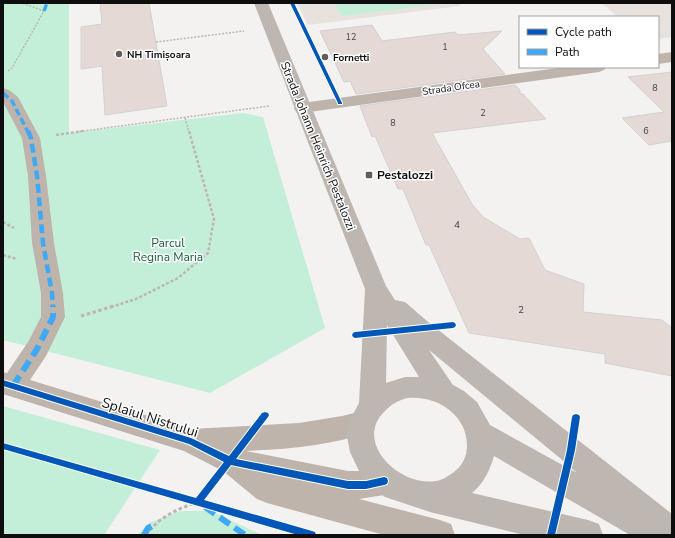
<svg xmlns="http://www.w3.org/2000/svg" width="675" height="538" viewBox="0 0 675 538" font-family="'Nunito Sans',sans-serif">
	<rect width="100%" height="100%" fill="#f4f2f1"/>
	<g fill="#e8e2de">
		<polygon points="297,3 458,3 460,6 308,25"/>
		<polygon points="601,3 672,3 672,37 658,39 658,17 618,17"/>
	</g>
	<g fill="#c3efd8">
		<polygon points="3,3 69,3 69,133 243,113 263,117 325,328 210,393 3,340"/>
		<polygon points="334,3 449,3 342,16"/>
		<polygon points="3,406 160,450 104,535 3,535"/>
		<polygon points="180,511 211,511 262,535 137,535 151,522"/>
	</g>
	<g fill="#e4d9d4" stroke="#d2d1d1">
		<polygon points="100,3 149,3 167,106 105,115 102,66 81,69 81,27 102,24"/>
		<polygon points="372,25 382,41 455,32 458,35 502,31 483,49 505,74 356,94 350,81 344,82 320,31"/>
		<polygon points="672,72 672,141 649,145 622,118 664,112 628,77"/>
		<polygon points="515,85 520,90 520,94 523,94 546,119 432,133 472,204 483,217 520,239 529,238 545,270 584,284 583,312 662,320 672,328 672,376 605,363 605,354 469,333 429,245 426,245 403,189 398,189 375,136 372,137 360,106"/>
	</g>
	<g fill="none" stroke-linecap="round" stroke-linejoin="round">
		<g stroke="#bdb6b1" stroke-width="1.5" stroke-dasharray="2 1.5" stroke-linecap="butt">
			<polyline points="156,42 244,31"/>
			<polyline points="8,71 12,68 44,11 22,3"/>
			<polyline points="185,118 189,132"/>
			<polyline points="76,132 269,106"/>
		</g>
		<g stroke="#bdb6b1" stroke-width="2.5" stroke-dasharray="3 2" stroke-linecap="butt">
			<polyline points="56,135 83,131"/>
			<polyline points="3,222 14,228"/>
			<polyline points="3,255 17,259"/>
			<polyline points="111,307 136,299 178,278 208,253 214,219 189,131"/>
		</g>
		<g stroke="#bdb6b1" stroke-width="3" stroke-dasharray="3.5 2.5" stroke-linecap="butt">
			<polyline points="81,316 114,306"/>
			<path d="M146 535C159 517 177 509 198 502"/>
		</g>
		<g fill="#beb4ab" fill-rule="evenodd">
			<polygon points="672,52 672,62 658,64 658,54"/>
			<polygon points="565,67 607,67 604,70 599,72 302,113 296,112 294,108 296,104 302,103"/>
			<path d="M3 88 9 90 18 97 40 138 46 176 54 243 63 293 65 317 46 356 30 380 191 429 299 423 342 416 362 411 372 415 376 423 372 431C331 446 288 449 246 451L348 471H366L384 467 394 471 398 481 394 491 384 495 359 499 440 520 451 524 455 535H384L267 503 257 499 223 471 184 451 3 394V372L7 373 28 342 41 317V293L32 243 28 176 22 138 3 102Z"/>
		</g>
		<path fill="#beb6b0" fill-rule="evenodd" d="M254 3H268L386 286 395 300 405 302 427 321 672 514V535H630L494 456C490 470 484 483 472 493L588 520 599 524 603 535H524L430 512 385 497 372 488 361 475 350 452 347 437 349 422 359 403 365 289ZM387 325 419 377H405L386 383ZM429 350 561 459 577 473 490 425 477 402 464 391 453 385ZM408 398C437 395 467 415 467 445 467 456 463 465 454 472 448 476 443 480 436 481 398 487 353 441 385 411 392 404 398 400 408 398Z"/>
		<g stroke="#3fa9f5" stroke-width="3.5" stroke-dasharray="7 3.5" stroke-linecap="butt">
			<polyline points="44,11 47,3"/>
			<polyline points="3,93 12,101 28,132"/>
		</g>
		<polyline stroke="#3fa9f5" stroke-width="4.5" stroke-dasharray="9 4.5" stroke-linecap="butt" points="28,131 31,138 37,176 43,243 52,293 53,307"/>
		<g stroke="#3fa9f5" stroke-width="6" stroke-dasharray="12 6" stroke-linecap="butt">
			<polyline points="13,386 37,349 53,317 53,306"/>
			<polyline points="205,507 245,535"/>
			<polyline points="144,535 148,528 152,526"/>
		</g>
		<defs>
			<g id="cycleway">
				<polygon points="290,3 294,3 342,103 342,104 338,104 338,103"/>
				<polygon points="453,322 455,323 456,325 455,327 453,328 355,338 353,337 352,335 353,333 355,332"/>
				<polygon points="3,380 191,438 229,456 262,413 265,412 268,413 269,415 268,417 236,459 348,481 366,481 384,477 387,478 388,481 387,484 384,485 366,489 348,489 231,465 204,500 312,531 315,532 316,535 298,535 3,449 3,443 196,498 224,462 189,444 3,386"/>
				<polygon points="576,414 579,415 580,417 575,450 555,535 547,535 567,450 572,417 573,415"/>
			</g>
		</defs>
		<use href="#cycleway" stroke="#fff" stroke-width="2"/>
		<use href="#cycleway" fill="#0057b8" fill-rule="evenodd"/>
	</g>
	<g fill="#5f5e5d" stroke="#fff" stroke-width="1.5">
		<circle cx="119" cy="54" r="4"/>
		<circle cx="325" cy="57" r="4"/>
		<rect x="365" y="171" width="8" height="8" rx="2"/>
	</g>
	<g text-anchor="middle" stroke-width="3" stroke-linejoin="round" paint-order="stroke">
		<g font-size="9" fill="#454240">
			<text x="351" y="40">12</text>
			<text x="445" y="50">1</text>
			<text x="655" y="91">8</text>
			<text x="483" y="116">2</text>
			<text x="393" y="126">8</text>
			<text x="646" y="134">6</text>
		</g>
		<g font-size="10" font-weight="bold" fill="#0f0e0e" stroke="#fff" text-anchor="start">
			<text x="127" y="58">NH Timișoara</text>
			<text x="333" y="61">Fornetti</text>
		</g>
		<g font-size="10" fill="#0f0e0e" stroke="#fff">
			<text transform="translate(451 87) rotate(-8)" y="4">Strada Ofcea</text>
		</g>
		<g font-size="10" fill="#454240">
			<text x="457" y="228">4</text>
			<text x="521" y="313">2</text>
		</g>
		<g font-size="12" fill="#0f0e0e" stroke="#fff">
			<text transform="translate(318 146) rotate(68)" y="4">Strada Johann Heinrich Pestalozzi</text>
		</g>
		<g font-size="12" font-weight="bold" fill="#0f0e0e" stroke="#fff" text-anchor="start">
			<text x="377" y="179">Pestalozzi</text>
		</g>
		<g font-size="12" fill="#135d3f" stroke="#fff">
			<text x="168" y="247">Parcul<tspan x="168" dy="14">Regina Maria</tspan></text>
		</g>
		<g font-size="14" fill="#0f0e0e" stroke="#fff">
			<text transform="translate(150 417) rotate(18)" y="5">Splaiul Nistrului</text>
		</g>
	</g>
	<rect width="675" height="538" fill="none" stroke="#0f0e0e" stroke-width="8"/>
	<rect x="519" y="16" width="140" height="52" fill="#ffffff" stroke="#9f9f9f"/>
	<rect x="527" y="29" width="20" height="6" fill="#0057b8" stroke="#9f9f9f"/>
	<text x="555" y="36" font-size="12" fill="#0f0e0e">Cycle path</text>
	<rect x="527" y="49" width="20" height="6" fill="#3fa9f5" stroke="#9f9f9f"/>
	<text x="555" y="56" font-size="12" fill="#0f0e0e">Path</text>
</svg>
